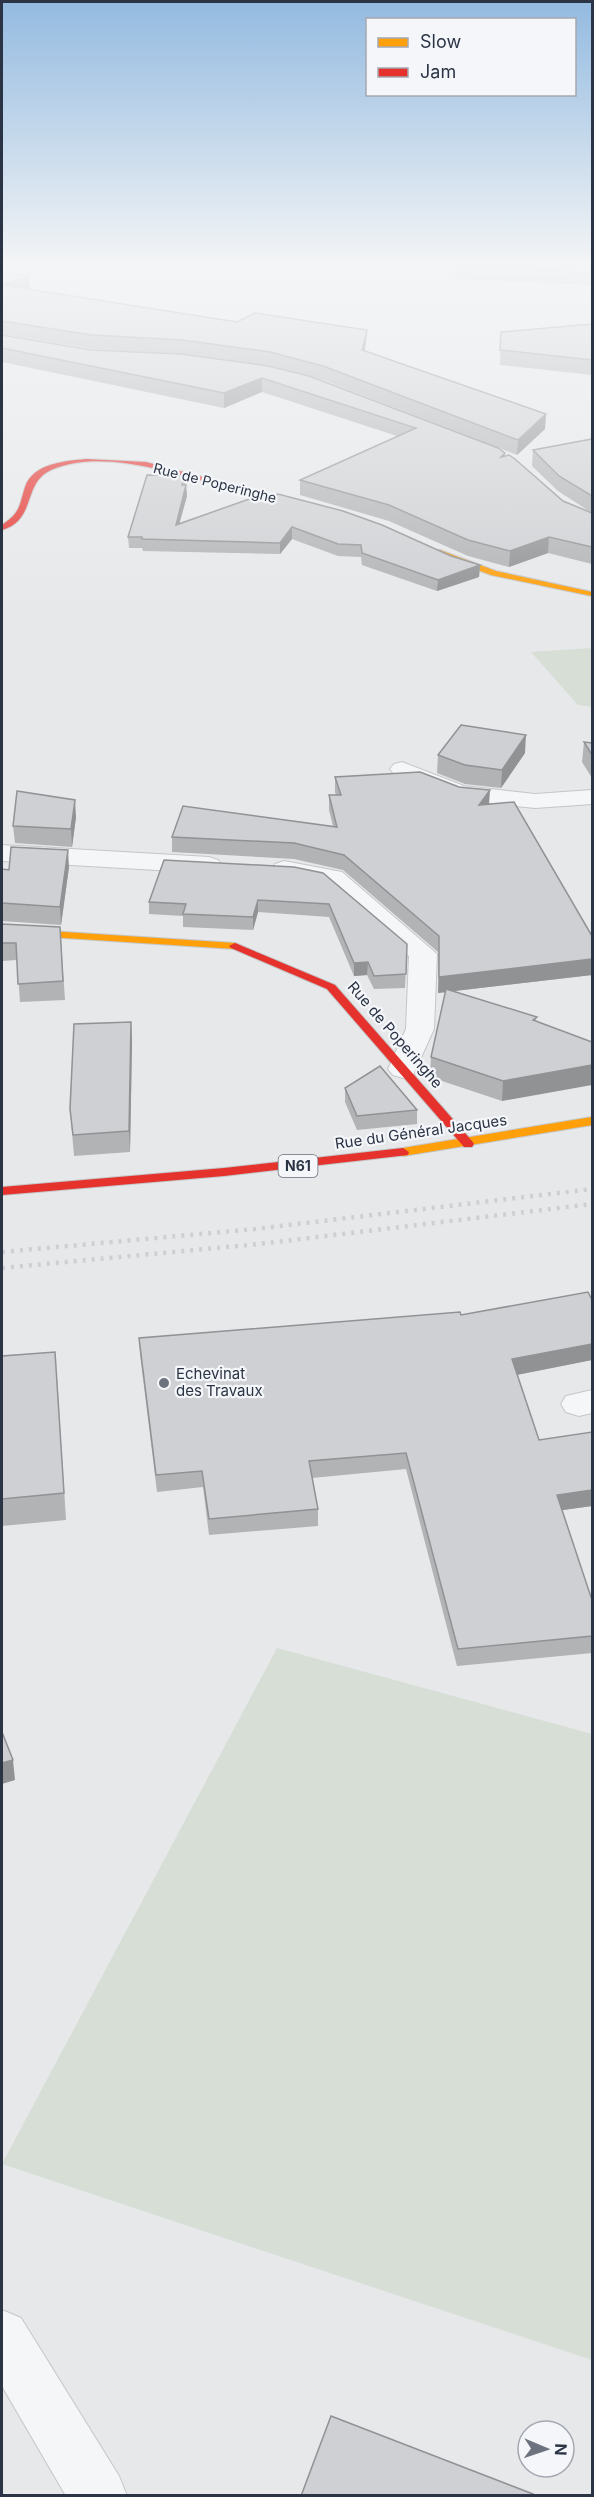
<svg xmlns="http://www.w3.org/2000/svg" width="594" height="2497" viewBox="0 0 594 2497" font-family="Inter,sans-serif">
	<rect width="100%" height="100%" fill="#e6e8ea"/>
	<g fill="#d6ded6">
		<polygon points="592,648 592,707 578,705 531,652"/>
		<polygon points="277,1648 592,1734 592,2360 2,2164"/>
	</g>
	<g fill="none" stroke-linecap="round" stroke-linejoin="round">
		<defs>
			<g id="street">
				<polygon points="402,762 464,786 535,794 592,790 592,804 535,808 459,800 394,774 390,769 394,764"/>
				<polygon points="2,845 209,857 218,860 222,865 218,870 209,873 2,861"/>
				<polygon points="284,861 342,872 437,954 434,1029 413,1075 403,1078 393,1075 388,1069 406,1029 409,956 325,883 275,874 271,869 275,864"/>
				<polygon points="592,1390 592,1413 579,1416 566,1412 561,1404 566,1396"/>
				<polygon points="2,2310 21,2318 119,2476 127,2496 66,2496 2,2386"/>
			</g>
			<g id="slow">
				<polygon points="434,550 440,550 496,571 592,592 592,596 491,575 434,554"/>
				<polygon points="2,928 235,943 241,946 235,949 2,934"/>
				<polygon points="592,1117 592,1125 403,1156 397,1152 403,1148"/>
			</g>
			<g id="jam">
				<path d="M86 459 146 462 320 508 316 510C282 502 248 493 214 484 165 471 100 449 51 470 22 483 37 520 2 530V525C21 512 19 506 25 487 33 463 66 461 86 459Z"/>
				<polygon points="235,943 335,985 472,1141 474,1144 472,1147 464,1147 327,989 231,948 229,946"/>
				<polygon points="403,1148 409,1152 408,1155 224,1176 2,1195 2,1187 224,1168"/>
			</g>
		</defs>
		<use href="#street" stroke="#c4c6c8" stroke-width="2"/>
		<use href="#slow" stroke="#c4c6c8" stroke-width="2"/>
		<use href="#jam" stroke="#c4c6c8" stroke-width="2"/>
		<use href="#street" fill="#f5f6f7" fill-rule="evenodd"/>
		<use href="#slow" fill="#ff9f0a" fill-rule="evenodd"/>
		<use href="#jam" fill="#e5322d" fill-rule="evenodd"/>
		<g stroke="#cecfd2" stroke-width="4.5" stroke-dasharray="3 6" stroke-linecap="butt">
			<polyline points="2,1252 255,1229 592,1189"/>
			<polyline points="2,1268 259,1244 592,1204"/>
		</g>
	</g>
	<g fill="#b1b3b5">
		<polygon points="456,267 592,267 592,285 455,279"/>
		<polygon points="2,271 29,276 30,289 29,289 366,343 365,351 546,414 545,429 517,455 323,380 311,377 505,453 505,456 563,501 592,513 592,564 548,553 509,567 468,556 389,521 300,495 300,480 397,436 262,392 224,408 2,362 2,335 91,350 303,375 271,366 182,354 92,349 2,334 2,335"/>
		<polygon points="592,324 592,375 500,365 501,332"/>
		<polygon points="592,439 592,513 558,491 532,466 533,450"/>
		<polygon points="185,476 187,496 179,523 252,498 480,565 479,577 437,591 362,565 361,557 338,556 292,539 280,554 143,551 142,548 129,548 128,537"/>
		<polygon points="592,736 592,778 582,762 584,742 592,743"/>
		<polygon points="525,753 501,788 465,784 437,773 438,755"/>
		<polygon points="335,777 489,804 592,975 453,991 537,1017 502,1101 430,1077 431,1057 445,992 438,993 438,952 343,870 294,859 172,852 172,837 333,826 329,810 329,795 336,795 335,792"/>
		<polygon points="76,817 72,847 15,843 13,826"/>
		<polygon points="69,867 61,925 2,921 2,869"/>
		<polygon points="294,867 407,944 405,988 374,989 367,975 354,976 329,917 258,912 253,930 183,927 183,916 149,914 149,902"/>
		<polygon points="2,924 60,927 65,1000 20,1002 17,960 2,961"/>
		<polygon points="131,1022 132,1043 130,1152 74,1156 70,1109"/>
		<polygon points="345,1088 417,1110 417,1124 357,1130 345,1102"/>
		<polygon points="592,1300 592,1360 517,1375 539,1440 592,1432 592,1506 562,1510 592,1600 592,1653 457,1666 406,1469 312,1478 318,1509 318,1526 209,1535 203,1487 157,1492 140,1354 139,1338 461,1315"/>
		<polygon points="2,1356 57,1378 66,1520 2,1526"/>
	</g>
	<g fill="#909294">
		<polygon points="29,276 30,289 2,298 2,285"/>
		<polygon points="367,330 366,343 362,364 362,350"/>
		<polygon points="262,378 262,392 224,408 224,393"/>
		<polygon points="546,414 545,429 517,455 518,440"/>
		<polygon points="186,485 187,496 176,536 176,525"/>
		<polygon points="292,527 292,539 280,554 280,543"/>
		<polygon points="549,537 548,553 509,567 510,551"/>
		<polygon points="480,565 479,577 437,591 438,580"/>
		<polygon points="526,735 525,753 501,788 502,770"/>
		<polygon points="490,790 489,805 479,805"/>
		<polygon points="75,800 76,817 72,847 71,829"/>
		<polygon points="68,850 69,867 61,925 60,907"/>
		<polygon points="258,900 258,912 253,930 253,917"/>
		<polygon points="592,959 592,975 438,993 439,977"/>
		<polygon points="368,962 367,975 354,976 354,963"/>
		<polygon points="131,1022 132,1043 130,1152 129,1131"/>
		<polygon points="592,1065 592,1085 502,1101 503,1081"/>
		<polygon points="592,1344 592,1360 511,1376 512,1359"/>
		<polygon points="592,1490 592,1506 556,1511 557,1495"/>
		<polygon points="13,1760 15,1780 2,1784 2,1763"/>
	</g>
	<g fill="#ced0d3" stroke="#909294" stroke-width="1.5">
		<polygon points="459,267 592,267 592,273"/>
		<polygon points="2,271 29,276 2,285"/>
		<polygon points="2,285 237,322 255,313 367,330 362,350 546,414 518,440 323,366 270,352 182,340 92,335 2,321"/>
		<polygon points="592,324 592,360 500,350 501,332"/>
		<polygon points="2,335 91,350 181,354 268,366 309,376 498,448 505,453 501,457 509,455 515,459 563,501 592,513 592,547 549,537 510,551 468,540 389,505 300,480 416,428 262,378 224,393 2,348"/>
		<polygon points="592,439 592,496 559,476 533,450"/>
		<polygon points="147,475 185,476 182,485 186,485 176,525 252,498 264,501 278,494 343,511 382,525 451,556 480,565 438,580 362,553 361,545 338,544 292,527 280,543 142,539 142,537 128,537"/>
		<polygon points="461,725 526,735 502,770 465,765 438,755"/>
		<polygon points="584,742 592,743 592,755"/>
		<polygon points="420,772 459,787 490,790 479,805 514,802 592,936 592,959 439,977 439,936 344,855 294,843 172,837 183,806 337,827 329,795 341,795 335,777"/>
		<polygon points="17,791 75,800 71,829 13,826"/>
		<polygon points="11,847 68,850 60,907 2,903 2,869 9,870"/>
		<polygon points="164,860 294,867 323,873 407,944 406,974 374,976 368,962 354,963 329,904 258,900 253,917 183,914 186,904 149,902"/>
		<polygon points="2,924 60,927 63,981 18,984 16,943 2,943"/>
		<polygon points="446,989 537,1017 533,1020 592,1042 592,1065 503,1081 431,1057"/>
		<polygon points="131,1022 129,1131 73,1135 70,1109 74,1024"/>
		<polygon points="380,1066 417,1110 357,1116 345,1088"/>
		<polygon points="588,1292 592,1300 592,1344 512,1359 539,1440 592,1432 592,1490 557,1495 592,1600 592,1636 458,1649 406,1453 309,1461 318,1509 209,1519 202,1471 156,1475 139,1338 460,1312 461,1315"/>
		<polygon points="55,1352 64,1493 2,1499 2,1356"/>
		<polygon points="2,1732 13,1760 2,1763"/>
		<polygon points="331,2416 533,2494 532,2496 301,2496"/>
	</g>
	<linearGradient id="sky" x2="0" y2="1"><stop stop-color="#93bae0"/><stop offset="0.43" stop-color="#f4f5f6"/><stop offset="1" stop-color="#f4f5f6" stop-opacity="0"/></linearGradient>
	<rect width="594" height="617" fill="url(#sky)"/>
	<circle fill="#6c737f" stroke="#f4f6f9" stroke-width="2" cx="164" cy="1383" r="6"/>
	<g text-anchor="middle" stroke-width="4.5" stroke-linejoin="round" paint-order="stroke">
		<g font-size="14" fill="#2b3445" stroke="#f4f6f9">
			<text transform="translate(215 483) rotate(14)" y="5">Rue de Poperinghe</text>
		</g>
		<rect fill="#f4f6f9" stroke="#676e7b" stroke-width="1.5" x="278.5" y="1155" width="39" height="22" rx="4.5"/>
		<g font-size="14" font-weight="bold" fill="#2b3445">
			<text x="298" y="1171">N61</text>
		</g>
		<g font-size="15" fill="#2b3445" stroke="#f4f6f9">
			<text transform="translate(395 1035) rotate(49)" y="5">Rue de Poperinghe</text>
			<text transform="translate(421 1132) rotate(-8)" y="5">Rue du Général Jacques</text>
		</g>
		<g font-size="15" fill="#2b3445" stroke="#f4f6f9" text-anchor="start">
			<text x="176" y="1379">Echevinat<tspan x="176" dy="17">des Travaux</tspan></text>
		</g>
	</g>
	<rect width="594" height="2497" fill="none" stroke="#2b3445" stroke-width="6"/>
	<rect x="366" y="18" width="210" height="78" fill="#f4f6f9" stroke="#a4a8b1" stroke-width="1.5"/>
	<rect x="378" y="38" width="30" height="9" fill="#ff9f0a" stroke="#a4a8b1" stroke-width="1.5"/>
	<text x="420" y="48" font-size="18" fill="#2b3445">Slow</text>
	<rect x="378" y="68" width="30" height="9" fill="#e5322d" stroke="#a4a8b1" stroke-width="1.5"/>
	<text x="420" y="78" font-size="18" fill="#2b3445">Jam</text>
	<g transform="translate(546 2449) rotate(92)"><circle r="28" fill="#f4f6f9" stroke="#a4a8b1" stroke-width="1.5"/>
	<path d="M0-4.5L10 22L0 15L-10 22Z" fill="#6c737f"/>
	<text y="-9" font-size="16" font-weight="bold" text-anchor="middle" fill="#2b3445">N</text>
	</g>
</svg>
